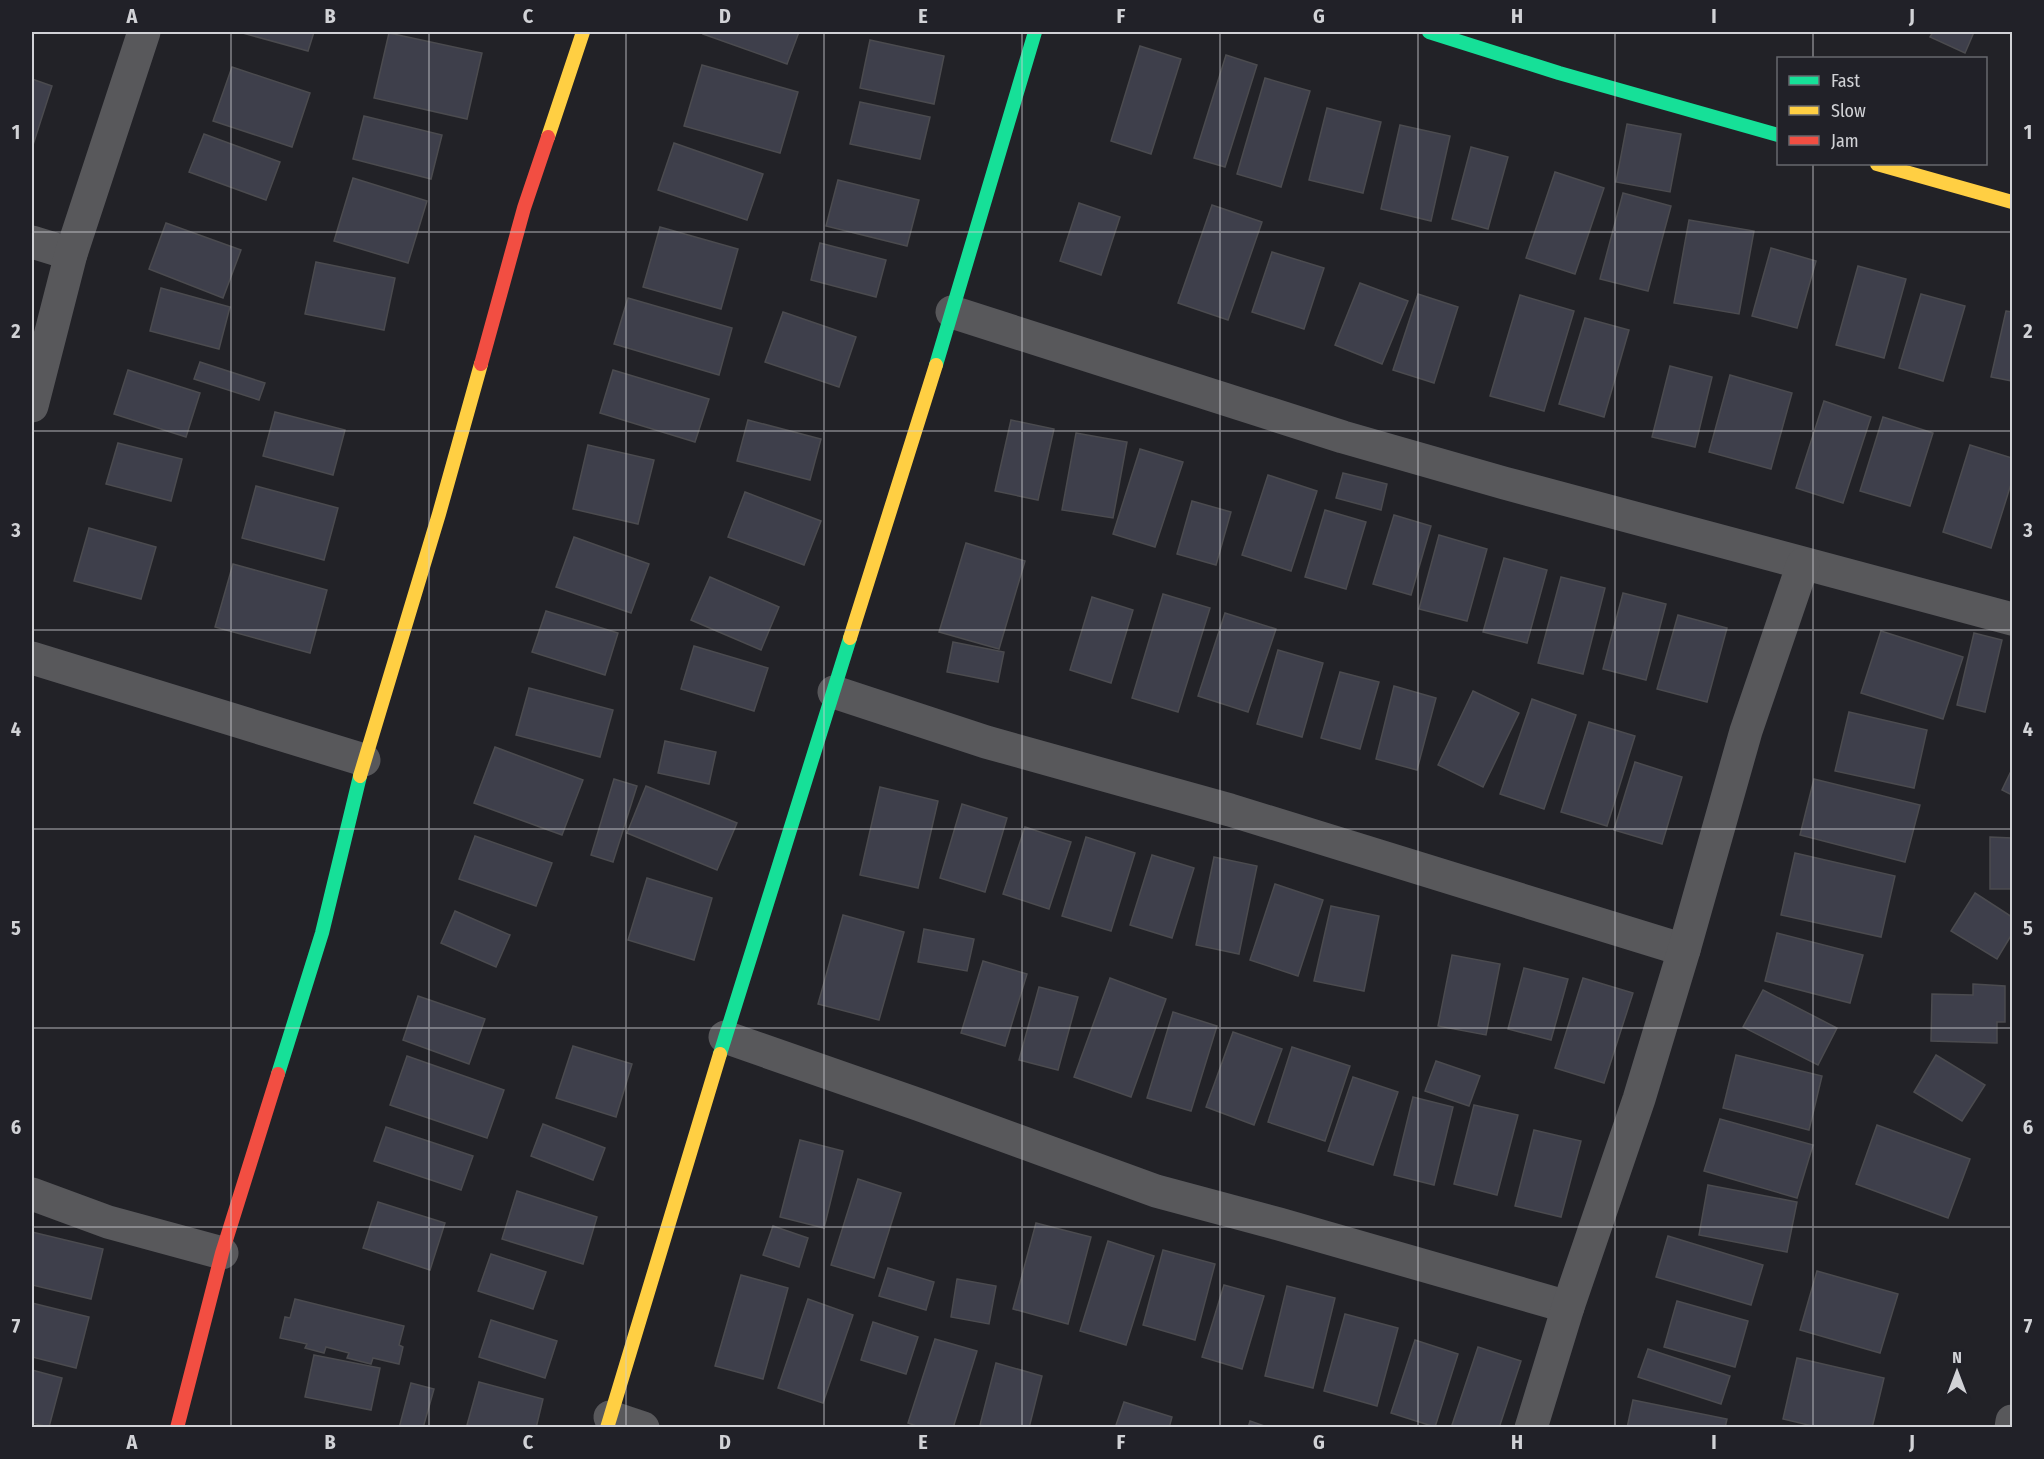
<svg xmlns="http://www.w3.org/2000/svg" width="2044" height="1459" viewBox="0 0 2044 1459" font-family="'Fira Sans Condensed',sans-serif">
	<rect width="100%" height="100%" fill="#222227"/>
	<g fill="#3e3f4b" stroke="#4b4b4f" stroke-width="1.5">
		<polygon points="239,32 314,32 308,51"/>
		<polygon points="704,32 799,32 787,64 703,34"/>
		<polygon points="1933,32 1974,32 1965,53 1930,37"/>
		<polygon points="389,33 482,53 467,119 374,98"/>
		<polygon points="870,40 944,56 934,104 860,88"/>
		<polygon points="1140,46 1181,59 1151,154 1111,141"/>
		<polygon points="1226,55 1257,65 1225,167 1194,158"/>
		<polygon points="702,65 798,92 780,153 684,126"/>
		<polygon points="232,67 310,93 292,147 213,121"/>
		<polygon points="1265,78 1310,91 1281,187 1237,174"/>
		<polygon points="32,79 52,86 32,148"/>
		<polygon points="860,102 930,117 920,159 850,144"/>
		<polygon points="1327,108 1381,122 1363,193 1309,180"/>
		<polygon points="364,116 442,135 431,179 353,159"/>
		<polygon points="1627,124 1681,134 1670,192 1616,182"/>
		<polygon points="1400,125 1450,136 1431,221 1381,209"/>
		<polygon points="204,134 280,162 266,200 189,172"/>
		<polygon points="674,143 763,174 747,220 658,190"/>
		<polygon points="1471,147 1508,157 1488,229 1452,219"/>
		<polygon points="1555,172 1604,188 1575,274 1526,258"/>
		<polygon points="353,178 427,201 408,263 334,241"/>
		<polygon points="838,180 919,200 907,246 826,226"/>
		<polygon points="1623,193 1671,206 1648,291 1600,279"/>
		<polygon points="1079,203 1120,217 1101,275 1060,261"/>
		<polygon points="1212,205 1262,222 1228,320 1178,303"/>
		<polygon points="1689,220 1754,231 1739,314 1674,303"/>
		<polygon points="166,223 241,250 223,298 149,269"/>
		<polygon points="660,227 738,249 721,309 643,287"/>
		<polygon points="820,243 886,260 876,297 811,280"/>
		<polygon points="1771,248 1816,261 1797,328 1752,316"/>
		<polygon points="1272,252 1324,268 1304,329 1252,312"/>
		<polygon points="316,262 395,278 384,330 305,314"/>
		<polygon points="1858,266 1906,279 1884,358 1836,345"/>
		<polygon points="1360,283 1408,301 1382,364 1335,345"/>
		<polygon points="161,288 230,307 219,349 150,331"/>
		<polygon points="1418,294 1458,307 1434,383 1393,370"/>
		<polygon points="1921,294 1965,306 1943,381 1899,368"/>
		<polygon points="1520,295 1574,311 1544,411 1490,396"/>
		<polygon points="628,298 732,328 719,375 614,344"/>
		<polygon points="2006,311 2012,312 2012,381 1991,377"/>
		<polygon points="783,312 856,337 839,387 765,362"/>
		<polygon points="1585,318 1629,330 1604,417 1559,404"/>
		<polygon points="200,362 265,383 259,400 194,379"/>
		<polygon points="1670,366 1712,377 1695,447 1652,437"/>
		<polygon points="128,370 200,393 186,437 114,414"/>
		<polygon points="613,370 709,399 695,442 600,413"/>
		<polygon points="1730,375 1792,393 1771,469 1709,452"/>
		<polygon points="1824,401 1871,417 1843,503 1796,488"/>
		<polygon points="275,412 345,430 333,475 263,456"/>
		<polygon points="1883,417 1933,433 1910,506 1860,491"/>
		<polygon points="748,420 821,439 810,480 737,461"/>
		<polygon points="1011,420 1054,429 1038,500 995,491"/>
		<polygon points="1076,433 1127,442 1113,518 1062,510"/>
		<polygon points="118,443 182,459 171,501 106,484"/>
		<polygon points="588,445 654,460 638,524 573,509"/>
		<polygon points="1970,445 2012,458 2012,481 1991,548 1943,532"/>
		<polygon points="1140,449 1183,462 1155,547 1113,534"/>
		<polygon points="1343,473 1387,484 1381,510 1336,498"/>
		<polygon points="1268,475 1317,491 1291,571 1242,555"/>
		<polygon points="256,486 338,508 324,560 242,538"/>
		<polygon points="745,492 821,521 804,565 728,537"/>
		<polygon points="1192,501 1231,512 1216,565 1177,554"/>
		<polygon points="1325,510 1366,522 1346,589 1305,577"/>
		<polygon points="1394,515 1431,526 1411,595 1373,584"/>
		<polygon points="89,528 156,547 141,599 74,581"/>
		<polygon points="1439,535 1487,549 1467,621 1419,609"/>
		<polygon points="574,537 649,564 631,613 556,587"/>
		<polygon points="966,543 1025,561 999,649 939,632"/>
		<polygon points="1504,558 1547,570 1527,643 1483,632"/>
		<polygon points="233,564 327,590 310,653 215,627"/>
		<polygon points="710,577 779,607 761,650 691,620"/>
		<polygon points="1561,577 1605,588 1583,674 1538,663"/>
		<polygon points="1623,593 1666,604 1646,680 1603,669"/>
		<polygon points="1163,594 1210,608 1178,712 1132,698"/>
		<polygon points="1092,597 1133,610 1111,683 1070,670"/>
		<polygon points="546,611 618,633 605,675 532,652"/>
		<polygon points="1225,613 1276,629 1248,712 1198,696"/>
		<polygon points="1678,615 1727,628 1707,702 1657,689"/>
		<polygon points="1881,631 1963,657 1943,719 1861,693"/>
		<polygon points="1974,633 2002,640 1985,712 1957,705"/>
		<polygon points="953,642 1004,652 998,682 947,672"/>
		<polygon points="694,646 768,668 754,711 681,689"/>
		<polygon points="1278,650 1323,663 1302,737 1257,724"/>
		<polygon points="1340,672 1379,682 1360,749 1321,738"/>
		<polygon points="1394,686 1436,698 1417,770 1376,759"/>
		<polygon points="529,688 613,710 600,757 516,735"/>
		<polygon points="1473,691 1519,713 1483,787 1438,765"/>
		<polygon points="1532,699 1576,715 1544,809 1500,794"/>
		<polygon points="1849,712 1927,730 1914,788 1835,771"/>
		<polygon points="1589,722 1635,736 1607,826 1561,812"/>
		<polygon points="665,741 716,752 709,784 658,773"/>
		<polygon points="495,747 583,780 562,835 474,803"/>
		<polygon points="1635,762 1682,777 1662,844 1614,830"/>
		<polygon points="2012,769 2012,795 2002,790"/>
		<polygon points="614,779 637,786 613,862 591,855"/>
		<polygon points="1814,779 1920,805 1905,862 1800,835"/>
		<polygon points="646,786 737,823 717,870 627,833"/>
		<polygon points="880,787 938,801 918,888 860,875"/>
		<polygon points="962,804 1007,818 985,892 940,878"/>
		<polygon points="1025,827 1071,842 1049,909 1003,894"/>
		<polygon points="475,836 552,863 536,906 459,879"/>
		<polygon points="1086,837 1135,853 1111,931 1062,916"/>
		<polygon points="1990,837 2012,838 2012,889 1990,889"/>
		<polygon points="1795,853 1895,876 1881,937 1781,915"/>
		<polygon points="1152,855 1194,868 1172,938 1130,925"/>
		<polygon points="1214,857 1257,866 1239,954 1196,945"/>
		<polygon points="647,878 712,898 694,960 628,940"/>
		<polygon points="1275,884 1323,900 1298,976 1250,960"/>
		<polygon points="1975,893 2012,917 2012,934 1997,959 1951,931"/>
		<polygon points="1331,906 1379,916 1364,991 1314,981"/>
		<polygon points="455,911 510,935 496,967 441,943"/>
		<polygon points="843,915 904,932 879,1020 818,1004"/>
		<polygon points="924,929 974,939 967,971 918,962"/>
		<polygon points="1777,933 1863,955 1850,1003 1765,981"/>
		<polygon points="1452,955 1500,964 1486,1035 1438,1026"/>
		<polygon points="983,961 1027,974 1005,1046 961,1033"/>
		<polygon points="1524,968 1568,979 1551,1040 1508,1029"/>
		<polygon points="1110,978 1166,999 1131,1097 1074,1077"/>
		<polygon points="1583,978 1633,993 1604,1083 1555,1068"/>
		<polygon points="1973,984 2005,986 2005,1022 1997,1022 1997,1043 1931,1041 1932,994 1973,995"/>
		<polygon points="1039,987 1078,997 1058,1070 1019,1060"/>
		<polygon points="1763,990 1837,1028 1818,1065 1743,1027"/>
		<polygon points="418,996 485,1019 469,1064 403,1040"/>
		<polygon points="1173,1012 1217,1026 1191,1111 1147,1098"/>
		<polygon points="1233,1032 1282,1049 1254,1125 1206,1107"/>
		<polygon points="573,1046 632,1064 616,1117 556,1098"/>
		<polygon points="1292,1047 1350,1066 1325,1141 1268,1122"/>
		<polygon points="1736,1055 1822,1076 1809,1130 1723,1108"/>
		<polygon points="1936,1055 1985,1085 1962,1121 1914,1092"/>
		<polygon points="407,1056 504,1090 487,1138 390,1105"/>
		<polygon points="1436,1061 1480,1076 1469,1106 1425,1091"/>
		<polygon points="1353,1077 1398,1092 1373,1165 1328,1151"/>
		<polygon points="1413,1097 1453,1107 1434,1185 1394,1175"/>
		<polygon points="1474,1105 1518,1115 1497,1195 1454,1184"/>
		<polygon points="1720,1119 1813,1145 1797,1198 1704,1171"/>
		<polygon points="543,1124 605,1148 593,1180 531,1156"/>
		<polygon points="1877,1125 1970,1159 1948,1218 1856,1184"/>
		<polygon points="386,1127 473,1156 461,1190 374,1161"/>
		<polygon points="1534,1130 1581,1141 1561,1217 1515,1206"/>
		<polygon points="800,1140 843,1151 824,1228 780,1217"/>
		<polygon points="858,1179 901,1193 874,1278 831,1265"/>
		<polygon points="1708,1185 1797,1202 1787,1252 1699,1235"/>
		<polygon points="517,1191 597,1217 583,1264 502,1239"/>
		<polygon points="378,1202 445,1223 430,1270 363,1248"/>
		<polygon points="1036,1223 1091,1237 1068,1324 1013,1309"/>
		<polygon points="773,1226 808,1238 799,1267 763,1255"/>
		<polygon points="32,1232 103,1249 91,1299 32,1285"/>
		<polygon points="1668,1236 1763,1265 1751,1305 1656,1277"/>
		<polygon points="1108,1241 1154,1256 1126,1345 1080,1331"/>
		<polygon points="1163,1250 1215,1264 1195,1340 1143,1325"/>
		<polygon points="491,1254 546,1272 533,1309 478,1291"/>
		<polygon points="888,1268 934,1282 926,1310 879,1296"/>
		<polygon points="1817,1271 1898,1294 1880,1353 1800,1330"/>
		<polygon points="741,1275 788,1288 763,1379 715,1366"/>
		<polygon points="957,1279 996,1286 989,1324 951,1317"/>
		<polygon points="1224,1285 1264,1296 1242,1369 1202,1357"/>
		<polygon points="1287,1286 1335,1298 1313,1388 1265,1376"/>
		<polygon points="295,1299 404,1326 399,1345 403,1347 399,1364 373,1358 371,1364 347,1358 349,1353 326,1347 324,1353 305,1348 307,1344 280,1338 285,1317 290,1318"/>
		<polygon points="808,1299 853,1315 823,1403 778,1388"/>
		<polygon points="1677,1301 1748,1321 1735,1367 1664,1347"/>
		<polygon points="32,1303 89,1317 76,1368 32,1357"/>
		<polygon points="1345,1314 1398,1328 1377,1406 1324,1391"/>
		<polygon points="491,1320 557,1341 545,1378 479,1357"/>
		<polygon points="873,1322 918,1337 906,1374 861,1360"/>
		<polygon points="935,1339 977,1351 953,1428 922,1428 908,1423"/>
		<polygon points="1415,1340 1458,1354 1435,1427 1391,1413"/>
		<polygon points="1478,1347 1521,1361 1499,1428 1451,1428"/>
		<polygon points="1648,1349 1730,1376 1721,1404 1638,1377"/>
		<polygon points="314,1355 380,1368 371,1410 305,1397"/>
		<polygon points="1797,1358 1884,1378 1872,1428 1821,1428 1783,1419"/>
		<polygon points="996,1363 1042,1376 1029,1428 992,1428 980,1425"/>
		<polygon points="32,1370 62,1378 49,1427 32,1423"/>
		<polygon points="479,1382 543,1399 536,1428 477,1428 467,1425"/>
		<polygon points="411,1383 434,1389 423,1428 399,1428"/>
		<polygon points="1633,1400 1727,1419 1725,1428 1627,1428"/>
		<polygon points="1124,1402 1172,1417 1169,1428 1115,1428"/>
		<polygon points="1250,1421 1270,1428 1248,1428"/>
	</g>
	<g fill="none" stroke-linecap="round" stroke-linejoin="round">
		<g stroke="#58585b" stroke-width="33">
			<polyline points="32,242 71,254"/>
			<polyline points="952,312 1343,437 1504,483 2012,619"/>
			<polyline points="32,406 71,254 144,32"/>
			<polyline points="32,658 364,760"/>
			<polyline points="834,692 986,742 1230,810 1684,950"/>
			<polyline points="725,1037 920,1105 1156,1191 1279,1224 1568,1307"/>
			<polyline points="32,1194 108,1222 222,1253"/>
			<polyline points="610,1417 643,1428"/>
			<polyline points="1531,1428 1568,1307 1639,1099 1684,950 1746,731 1803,564"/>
			<polyline points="2011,1428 2012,1421"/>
		</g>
		<g stroke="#16e098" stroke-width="14">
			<polyline points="1429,32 1559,73 1778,135"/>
			<polyline points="936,365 1035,32"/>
			<polyline points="720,1054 850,638"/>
			<polyline points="278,1074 322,933 360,776"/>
		</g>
		<g stroke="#ffcf43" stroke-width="14">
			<polyline points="548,137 583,32"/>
			<polyline points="1877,164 2012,202"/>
			<polyline points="850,638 936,365"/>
			<polyline points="360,776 439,514 481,364"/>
			<polyline points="607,1428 720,1054"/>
		</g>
		<g stroke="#f24e42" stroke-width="14">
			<polyline points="481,364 524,208 548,137"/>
			<polyline points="177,1428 222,1253 278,1074"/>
		</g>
	</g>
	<path fill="none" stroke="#d1d2d6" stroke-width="1.5" stroke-opacity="0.55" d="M231 32V1428M429 32V1428M626 32V1428M824 32V1428M1022 32V1428M1220 32V1428M1418 32V1428M1615 32V1428M1813 32V58M1813 164V1428M32 232H2012M32 431H2012M32 630H2012M32 829H2012M32 1028H2012M32 1227H2012"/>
	<rect width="2044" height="1459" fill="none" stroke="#212128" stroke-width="66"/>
	<rect x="1777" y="57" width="210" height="108" fill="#212128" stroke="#67686e" stroke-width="1.5"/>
	<rect x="1789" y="76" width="30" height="9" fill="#16e098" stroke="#67686e" stroke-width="1.5"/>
	<text x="1831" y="87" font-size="18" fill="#d1d2d6">Fast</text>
	<rect x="1789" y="106" width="30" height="9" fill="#ffcf43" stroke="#67686e" stroke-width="1.5"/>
	<text x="1831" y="117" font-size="18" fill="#d1d2d6">Slow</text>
	<rect x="1789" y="136" width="30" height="9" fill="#f24e42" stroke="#67686e" stroke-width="1.5"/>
	<text x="1831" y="147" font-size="18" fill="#d1d2d6">Jam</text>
	<g transform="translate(1957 1372)" stroke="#212128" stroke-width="4.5" paint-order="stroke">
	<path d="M0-4.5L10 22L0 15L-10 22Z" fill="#d1d2d6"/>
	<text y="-9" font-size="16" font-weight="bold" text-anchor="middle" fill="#d1d2d6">N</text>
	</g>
	<rect x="33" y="33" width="1978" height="1393" fill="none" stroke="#d1d2d6" stroke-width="2"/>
	<g font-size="20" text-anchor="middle" font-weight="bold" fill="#d1d2d6">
		<text x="132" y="23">A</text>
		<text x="330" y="23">B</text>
		<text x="528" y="23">C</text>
		<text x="725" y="23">D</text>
		<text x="923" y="23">E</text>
		<text x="1121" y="23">F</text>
		<text x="1319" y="23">G</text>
		<text x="1517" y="23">H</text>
		<text x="1714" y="23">I</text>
		<text x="1912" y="23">J</text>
		<text x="16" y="139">1</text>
		<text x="2028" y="139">1</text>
		<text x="16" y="338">2</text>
		<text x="2028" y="338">2</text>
		<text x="16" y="537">3</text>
		<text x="2028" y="537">3</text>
		<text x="16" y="736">4</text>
		<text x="2028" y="736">4</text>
		<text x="16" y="935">5</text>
		<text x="2028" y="935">5</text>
		<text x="16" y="1134">6</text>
		<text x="2028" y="1134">6</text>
		<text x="16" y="1333">7</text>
		<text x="2028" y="1333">7</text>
		<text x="132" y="1449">A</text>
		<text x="330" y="1449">B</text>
		<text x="528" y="1449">C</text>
		<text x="725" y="1449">D</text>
		<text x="923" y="1449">E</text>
		<text x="1121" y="1449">F</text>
		<text x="1319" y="1449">G</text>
		<text x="1517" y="1449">H</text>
		<text x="1714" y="1449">I</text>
		<text x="1912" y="1449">J</text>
	</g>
</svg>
